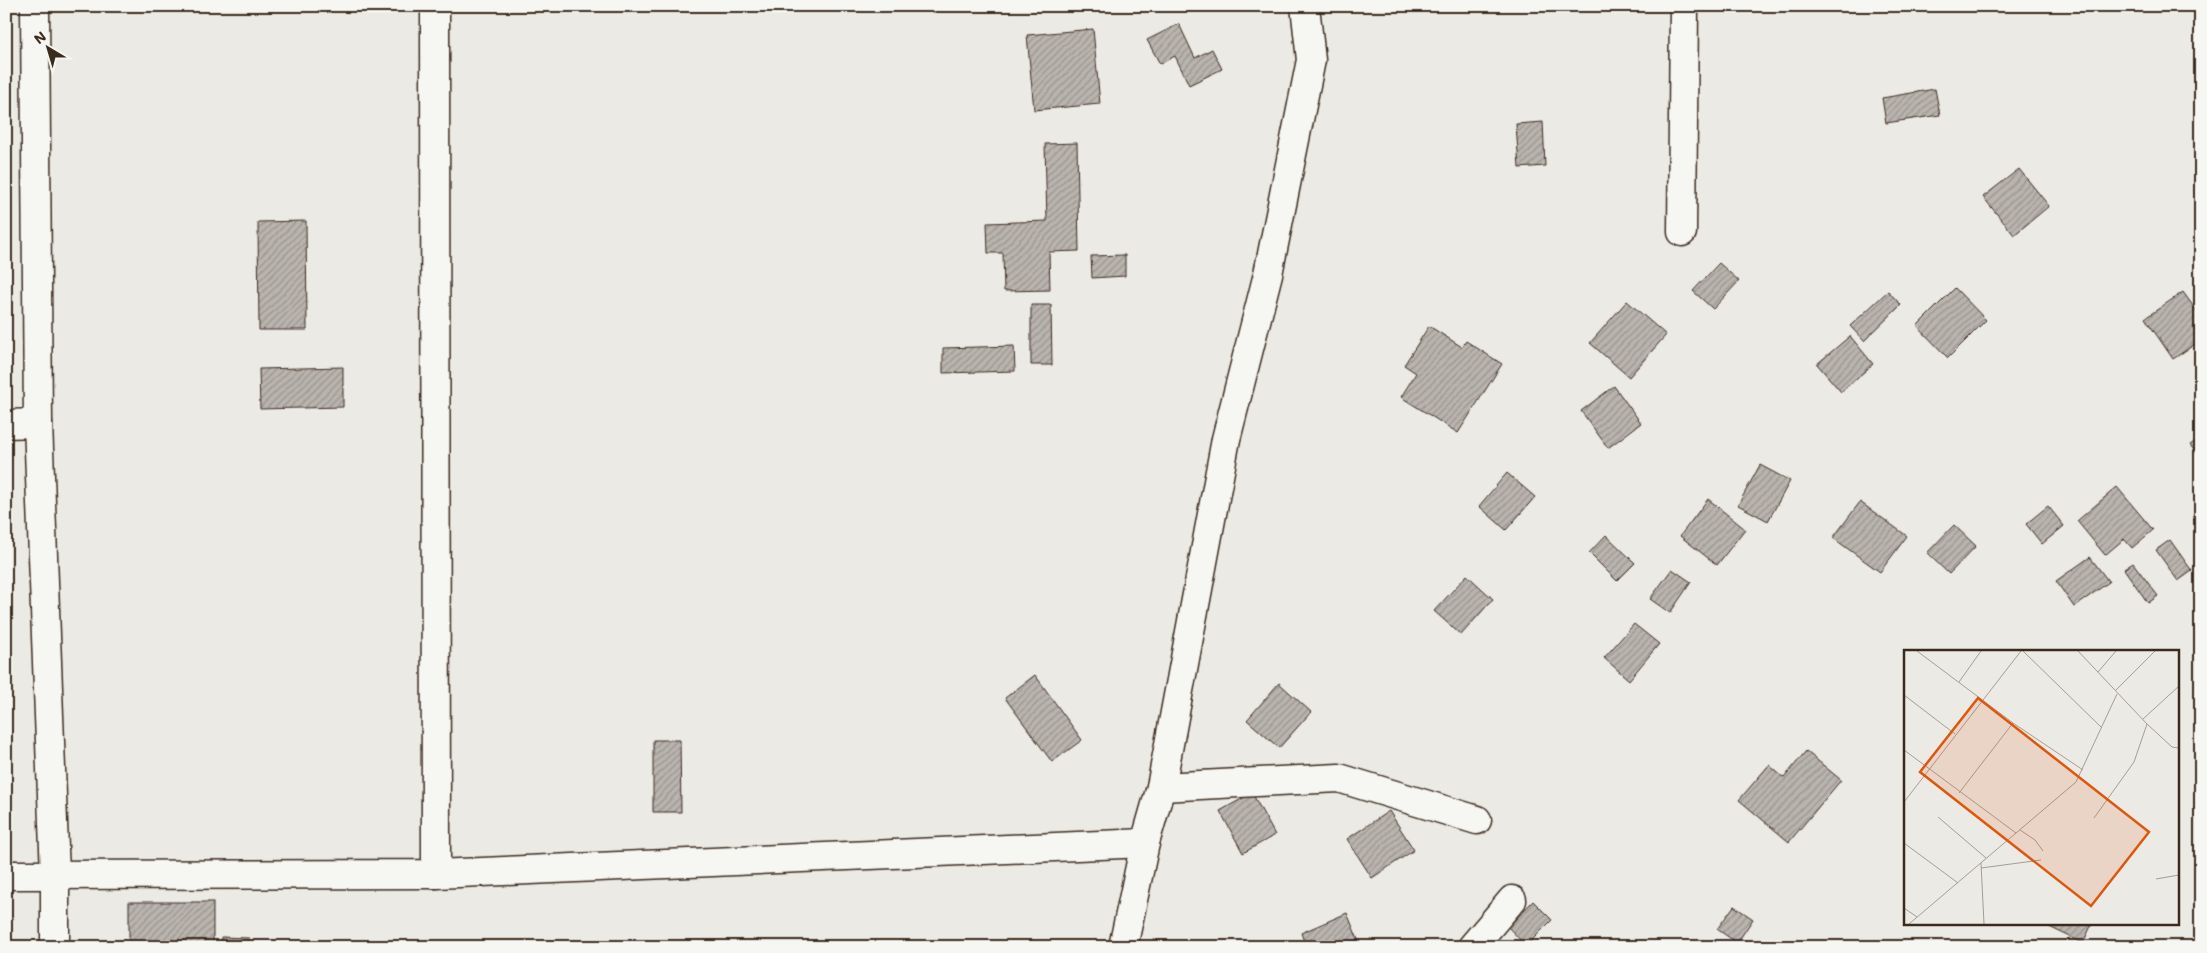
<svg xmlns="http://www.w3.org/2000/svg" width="2207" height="953" viewBox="0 0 2207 953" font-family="Mali,sans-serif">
	<defs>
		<pattern id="building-hatch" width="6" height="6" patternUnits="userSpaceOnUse" patternTransform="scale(1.25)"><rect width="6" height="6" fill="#bab4ae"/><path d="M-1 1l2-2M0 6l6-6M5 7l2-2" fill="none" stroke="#98938d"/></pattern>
	</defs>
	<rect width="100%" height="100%" fill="#ebeae5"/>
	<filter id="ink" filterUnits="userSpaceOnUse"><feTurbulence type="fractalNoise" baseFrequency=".02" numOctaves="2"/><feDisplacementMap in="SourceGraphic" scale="10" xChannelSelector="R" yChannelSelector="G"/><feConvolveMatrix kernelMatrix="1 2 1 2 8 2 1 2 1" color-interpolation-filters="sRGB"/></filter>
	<g filter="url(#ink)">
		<g fill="url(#building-hatch)" stroke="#3b2a1e">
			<polygon points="1597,6 1641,6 1641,7 1597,9"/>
			<polygon points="1179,24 1195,58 1212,49 1222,69 1189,85 1175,56 1160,64 1147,40"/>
			<polygon points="1093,29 1100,104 1034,110 1027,35"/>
			<polygon points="1935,89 1940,115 1886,123 1882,98"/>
			<polygon points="1543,122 1545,166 1519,168 1516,124"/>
			<polygon points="1077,143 1079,251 1049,252 1050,290 1004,291 1003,253 988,253 987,223 1047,221 1045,144"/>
			<polygon points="2019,169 2049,206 2014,235 1983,197"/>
			<polygon points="306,221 307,330 259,330 258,222"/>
			<polygon points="1125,255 1125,276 1092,278 1091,256"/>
			<polygon points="1719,263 1739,281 1713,309 1693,291"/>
			<polygon points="1955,288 1986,320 1948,358 1917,326"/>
			<polygon points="1888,291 1901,305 1864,341 1850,326"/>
			<polygon points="2183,292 2201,317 2201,340 2173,359 2145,318"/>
			<polygon points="1627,301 1666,335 1629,377 1590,343"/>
			<polygon points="1031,305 1051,305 1052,365 1031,365"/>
			<polygon points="1429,326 1462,347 1466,341 1502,364 1458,433 1401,397 1416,373 1404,365"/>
			<polygon points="1850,336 1873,364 1841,392 1817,364"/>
			<polygon points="1014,346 1015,371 943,373 943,348"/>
			<polygon points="343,367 343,407 260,409 259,369"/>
			<polygon points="1614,386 1641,423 1608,448 1581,411"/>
			<polygon points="2201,438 2201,459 2190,445"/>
			<polygon points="1760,465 1790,481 1768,521 1738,505"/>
			<polygon points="1507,473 1535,497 1506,530 1479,506"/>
			<polygon points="2117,487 2153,530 2132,548 2124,539 2105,555 2077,521"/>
			<polygon points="1708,499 1745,529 1717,565 1680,536"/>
			<polygon points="1860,502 1907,536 1880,572 1833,538"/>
			<polygon points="2048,506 2064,526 2042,544 2026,524"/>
			<polygon points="1954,525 1976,546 1949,574 1927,553"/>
			<polygon points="1606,535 1635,563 1617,581 1589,553"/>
			<polygon points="2170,540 2192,571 2178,581 2156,550"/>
			<polygon points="2090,557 2109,582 2074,607 2056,581"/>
			<polygon points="2133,563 2158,596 2148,603 2124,569"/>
			<polygon points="1672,569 1691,582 1670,613 1650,599"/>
			<polygon points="1467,575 1493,599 1461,635 1434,611"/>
			<polygon points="1634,624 1659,644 1629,680 1604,658"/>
			<polygon points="1035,675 1082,740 1052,762 1005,698"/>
			<polygon points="1279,683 1311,712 1279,748 1247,720"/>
			<polygon points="653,740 680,740 681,812 653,812"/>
			<polygon points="1806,751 1841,780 1789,842 1739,800 1769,765 1784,778"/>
			<polygon points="1252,793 1275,835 1243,853 1220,811"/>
			<polygon points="1389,811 1414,850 1372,878 1347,839"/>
			<polygon points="1533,901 1552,920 1526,946 1508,927"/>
			<rect x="129" y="902" width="84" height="45"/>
			<polygon points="1734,906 1753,919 1737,943 1717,929"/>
			<polygon points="1347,913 1361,947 1306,947 1301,933"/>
			<polygon points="2043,924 2092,924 2083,943"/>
			<polygon points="221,937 249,938 249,947 221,947"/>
		</g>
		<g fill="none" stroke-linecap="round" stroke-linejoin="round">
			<defs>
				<g id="street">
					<polyline points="35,6 38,423 55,875 55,947"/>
					<polyline points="435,6 436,874"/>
					<polyline points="1682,232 1684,6"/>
					<polyline points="6,424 38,423"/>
					<polyline points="1161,787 1339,778 1477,820"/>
					<polyline points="6,875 436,874 1145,843"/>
					<polyline points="1123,947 1145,843 1161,787 1226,439 1268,274 1311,60 1305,6"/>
					<polyline points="1472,947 1512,900"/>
				</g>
			</defs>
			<use href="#street" stroke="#3b2a1e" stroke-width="31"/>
			<use href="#street" stroke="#f6f6f2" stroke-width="28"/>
		</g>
	</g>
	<g transform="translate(1904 650)">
		<rect width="275" height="275" fill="#ebeae5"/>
		<path fill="none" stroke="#a59d95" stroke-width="1" d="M13 1 109 73 179 120M119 1 197 77M174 1 243 74 268 97 275 98M194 22 212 1M55 32 77 1M211 41 251 1M0 45 51 84M239 69 275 36M0 100 112 183M55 143 109 73M0 152 117 1M34 167 82 208M190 168 230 112 243 74M116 180 131 190 139 201M0 193 54 233M77 213 80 274M77 218 137 210M252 229 275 225M0 258 13 267M5 274 172 132 213 44"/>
		<path fill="#df570d" fill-opacity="0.15" stroke="#df570d" stroke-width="2.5" d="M74 48 245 182 187 256 16 122Z"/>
		<rect width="275" height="275" fill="none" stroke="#3b2a1e" stroke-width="2.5"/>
	</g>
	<rect width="2207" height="953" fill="none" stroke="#f6f6f2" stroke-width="25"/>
	<rect x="12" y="12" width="2182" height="928" fill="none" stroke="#3b2a1e" stroke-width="2" filter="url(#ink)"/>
	<g transform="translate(48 48) rotate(322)" stroke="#f6f6f2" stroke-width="4" paint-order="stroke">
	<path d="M0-4L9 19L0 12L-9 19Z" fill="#3b2a1e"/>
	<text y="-8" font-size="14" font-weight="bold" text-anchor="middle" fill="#3b2a1e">N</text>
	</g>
</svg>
